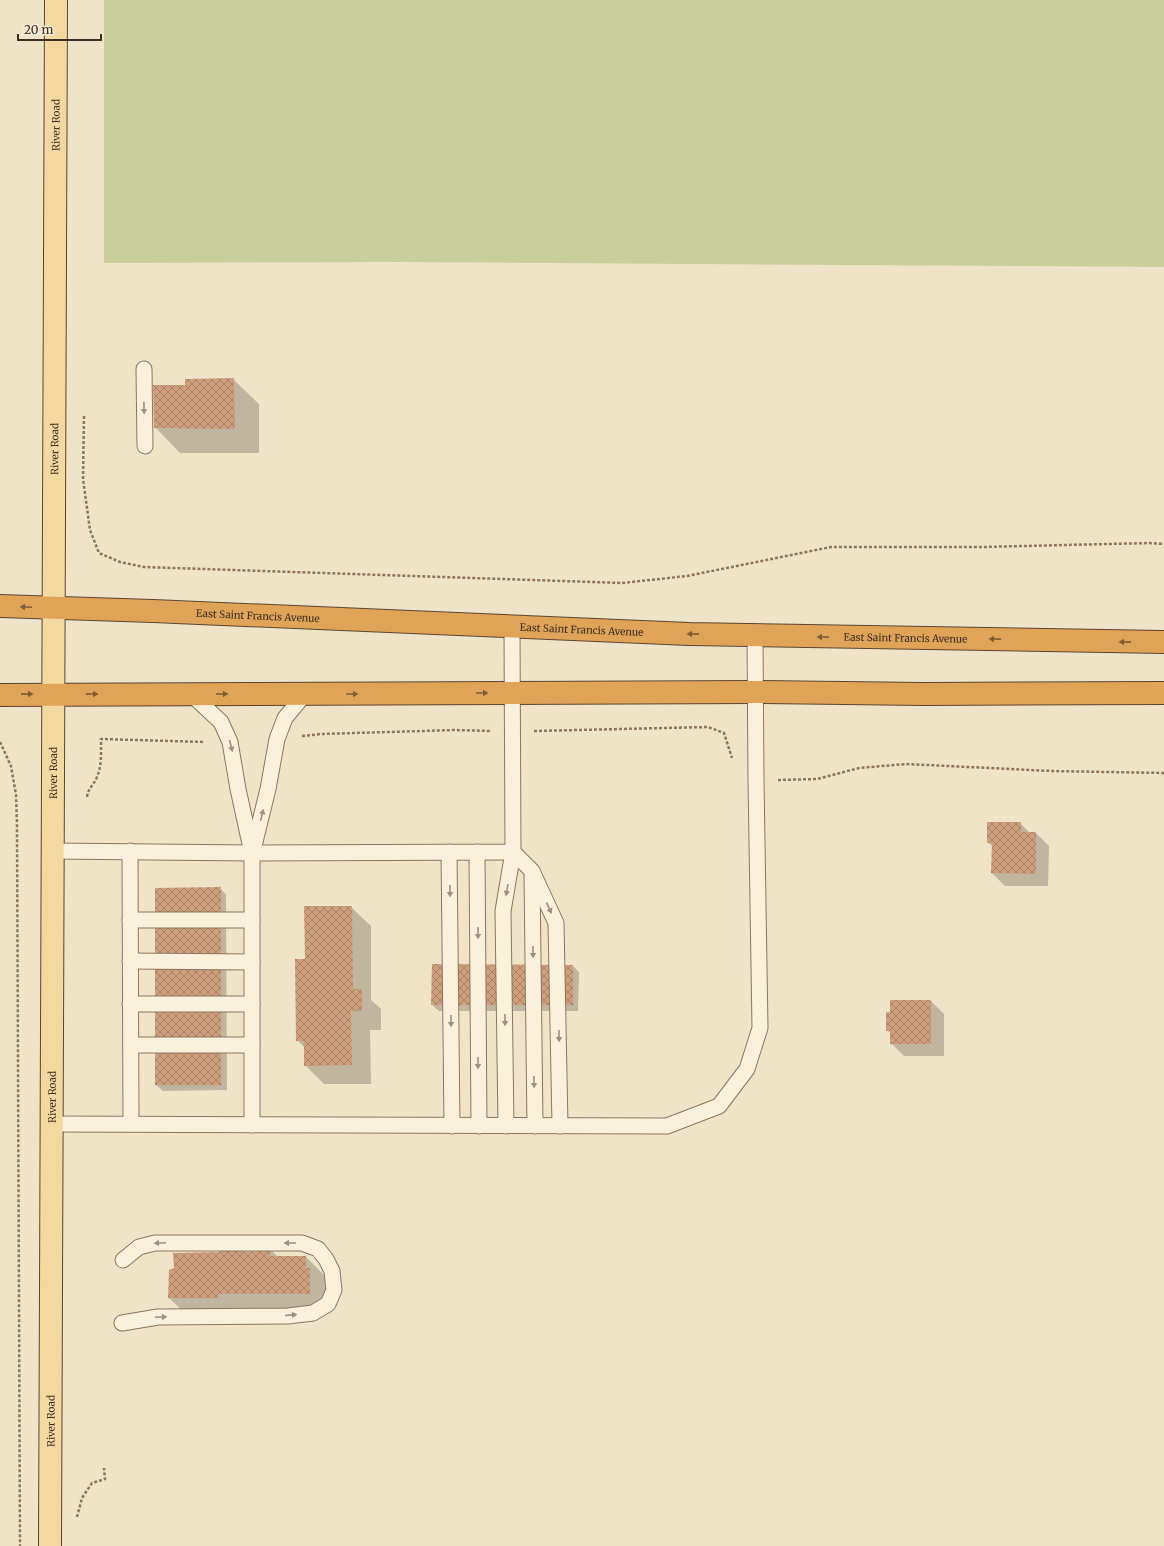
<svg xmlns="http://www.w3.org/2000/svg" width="1164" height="1546" viewBox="0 0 1164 1546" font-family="Merriweather,serif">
	<defs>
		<pattern id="building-cross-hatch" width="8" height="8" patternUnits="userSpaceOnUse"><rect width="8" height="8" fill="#cf9f7d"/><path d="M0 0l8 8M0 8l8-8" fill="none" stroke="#a98266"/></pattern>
	</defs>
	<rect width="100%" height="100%" fill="#f0e4c8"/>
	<polygon fill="#c9cf9b" points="104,0 1164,0 1164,267 395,262 104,263"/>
	<g fill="#0003">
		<polygon points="233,379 259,404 259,453 180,453 155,427 186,386"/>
		<polygon points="1020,823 1030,833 1036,833 1049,846 1048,886 1005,886 992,873 993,847 988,842"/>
		<polygon points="220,888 226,895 227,1090 163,1091 156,1085"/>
		<polygon points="351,907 371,926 371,1000 381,1009 381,1030 370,1030 371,1084 324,1084 305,1065 305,1048 297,1040 306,960"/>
		<polygon points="573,966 579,972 578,1011 439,1011 432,1005"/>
		<polygon points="931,1001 944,1014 944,1056 904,1056 891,1043 891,1034 887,1030"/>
		<polygon points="240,1246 247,1253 263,1252 269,1248 278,1257 306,1257 325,1276 325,1284 329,1288 329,1313 236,1313 189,1317 169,1298 221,1253"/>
	</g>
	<g fill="url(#building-cross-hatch)">
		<polygon points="234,378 235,429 154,428 153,385 185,385 185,379"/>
		<polygon points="987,822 1021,822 1021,832 1036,832 1036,874 991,873 992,843 987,843"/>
		<polygon points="221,887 221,1085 155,1085 155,888"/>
		<polygon points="304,906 352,906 353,989 362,989 362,1011 351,1011 352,1065 304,1066 304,1041 296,1041 295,959 305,959"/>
		<polygon points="432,964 573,965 573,1005 431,1005"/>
		<polygon points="890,1000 931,1000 931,1044 890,1044 890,1031 886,1031 886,1012 890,1012"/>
		<polygon points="241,1245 241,1252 262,1251 262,1247 270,1247 270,1256 306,1256 306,1268 310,1268 310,1294 218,1294 218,1298 168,1298 169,1270 174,1268 173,1253 220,1252 220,1246"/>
	</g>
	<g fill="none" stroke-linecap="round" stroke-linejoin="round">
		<defs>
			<g id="lane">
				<polyline points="144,369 145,446"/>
				<polyline points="191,694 221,722 230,742 238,789 252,853 252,1125"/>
				<polyline points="253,850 268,789 277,739 285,718 305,694"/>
				<polyline points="53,851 252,853 513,852 512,627"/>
				<polyline points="130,851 131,1124"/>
				<polyline points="449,852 452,1126"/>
				<polyline points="477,852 479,1126"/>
				<polyline points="513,852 532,871 556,923 560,1126"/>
				<polyline points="532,876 535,1126"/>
				<polyline points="130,920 252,920"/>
				<polyline points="130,961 252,962"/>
				<polyline points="130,1004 252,1004"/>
				<polyline points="131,1045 252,1045"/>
				<polyline points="52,1124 667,1126 719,1106 747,1069 760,1028 756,780 755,635"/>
				<polyline points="506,1126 503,911 513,852"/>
				<polyline points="122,1323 158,1317 288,1316 313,1313 328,1304 334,1290 332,1271 326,1259 318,1249 302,1243 155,1243 139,1247 123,1260"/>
			</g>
			<g id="primary">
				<path id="s1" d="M50 1546 56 0"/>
			</g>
			<g id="highway">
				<path id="s2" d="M0 606 153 611 689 634 1164 642"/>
				<polyline points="0,695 755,692 923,694 1164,693"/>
			</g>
		</defs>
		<use href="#lane" stroke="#8d765c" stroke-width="17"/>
		<use href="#primary" stroke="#5b4430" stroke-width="24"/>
		<use href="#highway" stroke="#5b4430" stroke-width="24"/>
		<g stroke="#8d765c" stroke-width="2.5" stroke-dasharray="3 2" stroke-linecap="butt">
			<polyline points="84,416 83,479 90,530 99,553 120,562 144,567 622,583 687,576 831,547 982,547 1150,543 1164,544"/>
			<polyline points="534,731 708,727 724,733 732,758"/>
			<polyline points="302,736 321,734 455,730 491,731"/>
			<polyline points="0,742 11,766 16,795 17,824 20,1546"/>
			<polyline points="778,780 817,779 859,768 906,764 1052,771 1164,773"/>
			<path d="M87 797C88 788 94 785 97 777 102 765 101 752 101 739L205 742"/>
			<polyline points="77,1517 82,1498 92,1483 105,1479 104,1468"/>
		</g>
		<use href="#lane" stroke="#faf1dc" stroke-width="15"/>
		<use href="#primary" stroke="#f3d9a0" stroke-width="22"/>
		<use href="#highway" stroke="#e0a458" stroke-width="22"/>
	</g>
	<defs><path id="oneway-solid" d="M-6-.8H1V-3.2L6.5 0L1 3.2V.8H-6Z"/></defs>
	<g fill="#9c907e">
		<use href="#oneway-solid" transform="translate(144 408) rotate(89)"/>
		<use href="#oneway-solid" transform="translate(231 746) rotate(76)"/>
		<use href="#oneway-solid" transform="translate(262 815) rotate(-76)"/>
		<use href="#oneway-solid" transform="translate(507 890) rotate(100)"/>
		<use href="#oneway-solid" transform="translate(450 891) rotate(89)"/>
		<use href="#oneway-solid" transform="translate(549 908) rotate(65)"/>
		<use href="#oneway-solid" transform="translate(478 933) rotate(90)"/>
		<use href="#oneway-solid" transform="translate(533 952) rotate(89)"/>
		<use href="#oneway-solid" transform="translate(505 1020) rotate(89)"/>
		<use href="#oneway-solid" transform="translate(451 1021) rotate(89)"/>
		<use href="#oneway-solid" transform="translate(559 1036) rotate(89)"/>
		<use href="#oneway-solid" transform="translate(478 1063) rotate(90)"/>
		<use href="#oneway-solid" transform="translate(534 1082) rotate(89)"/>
		<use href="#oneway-solid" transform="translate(160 1243) rotate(178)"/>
		<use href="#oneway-solid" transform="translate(290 1243) rotate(180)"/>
		<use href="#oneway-solid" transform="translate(291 1315) rotate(-5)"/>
		<use href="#oneway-solid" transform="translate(161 1317) rotate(-3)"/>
	</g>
	<g fill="#7e5d36">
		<use href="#oneway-solid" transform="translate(26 607) rotate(-178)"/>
		<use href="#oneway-solid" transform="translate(693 634) rotate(-179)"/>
		<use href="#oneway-solid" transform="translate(823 637) rotate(-179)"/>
		<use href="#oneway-solid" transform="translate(995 639) rotate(-179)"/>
		<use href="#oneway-solid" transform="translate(1125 642) rotate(-179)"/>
		<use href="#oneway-solid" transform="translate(482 693)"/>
		<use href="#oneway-solid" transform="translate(27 694) rotate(-1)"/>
		<use href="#oneway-solid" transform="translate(92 694) rotate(1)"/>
		<use href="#oneway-solid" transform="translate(222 694)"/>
		<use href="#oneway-solid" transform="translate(352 694)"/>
	</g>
	<g text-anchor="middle" stroke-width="3.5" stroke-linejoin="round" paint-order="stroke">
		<g font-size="10" fill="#3d2e20" stroke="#f7eed8">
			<text dy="4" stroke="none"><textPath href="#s1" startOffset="1421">River Road</textPath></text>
			<text dy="4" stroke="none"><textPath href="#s1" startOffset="1097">River Road</textPath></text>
			<text dy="4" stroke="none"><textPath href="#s2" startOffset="258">East Saint Francis Avenue</textPath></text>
			<text dy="4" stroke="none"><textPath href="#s2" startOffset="582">East Saint Francis Avenue</textPath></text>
			<text dy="4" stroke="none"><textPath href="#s2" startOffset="906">East Saint Francis Avenue</textPath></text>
			<text dy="4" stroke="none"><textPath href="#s1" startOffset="773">River Road</textPath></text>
			<text dy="4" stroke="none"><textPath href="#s1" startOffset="449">River Road</textPath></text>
			<text dy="4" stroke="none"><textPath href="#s1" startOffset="125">River Road</textPath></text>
		</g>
	</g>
	<path d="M18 34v6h83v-6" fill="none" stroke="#3d2e20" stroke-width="2"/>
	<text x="24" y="34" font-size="12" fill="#3d2e20" stroke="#f7eed8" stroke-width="3" paint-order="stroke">20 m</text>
</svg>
